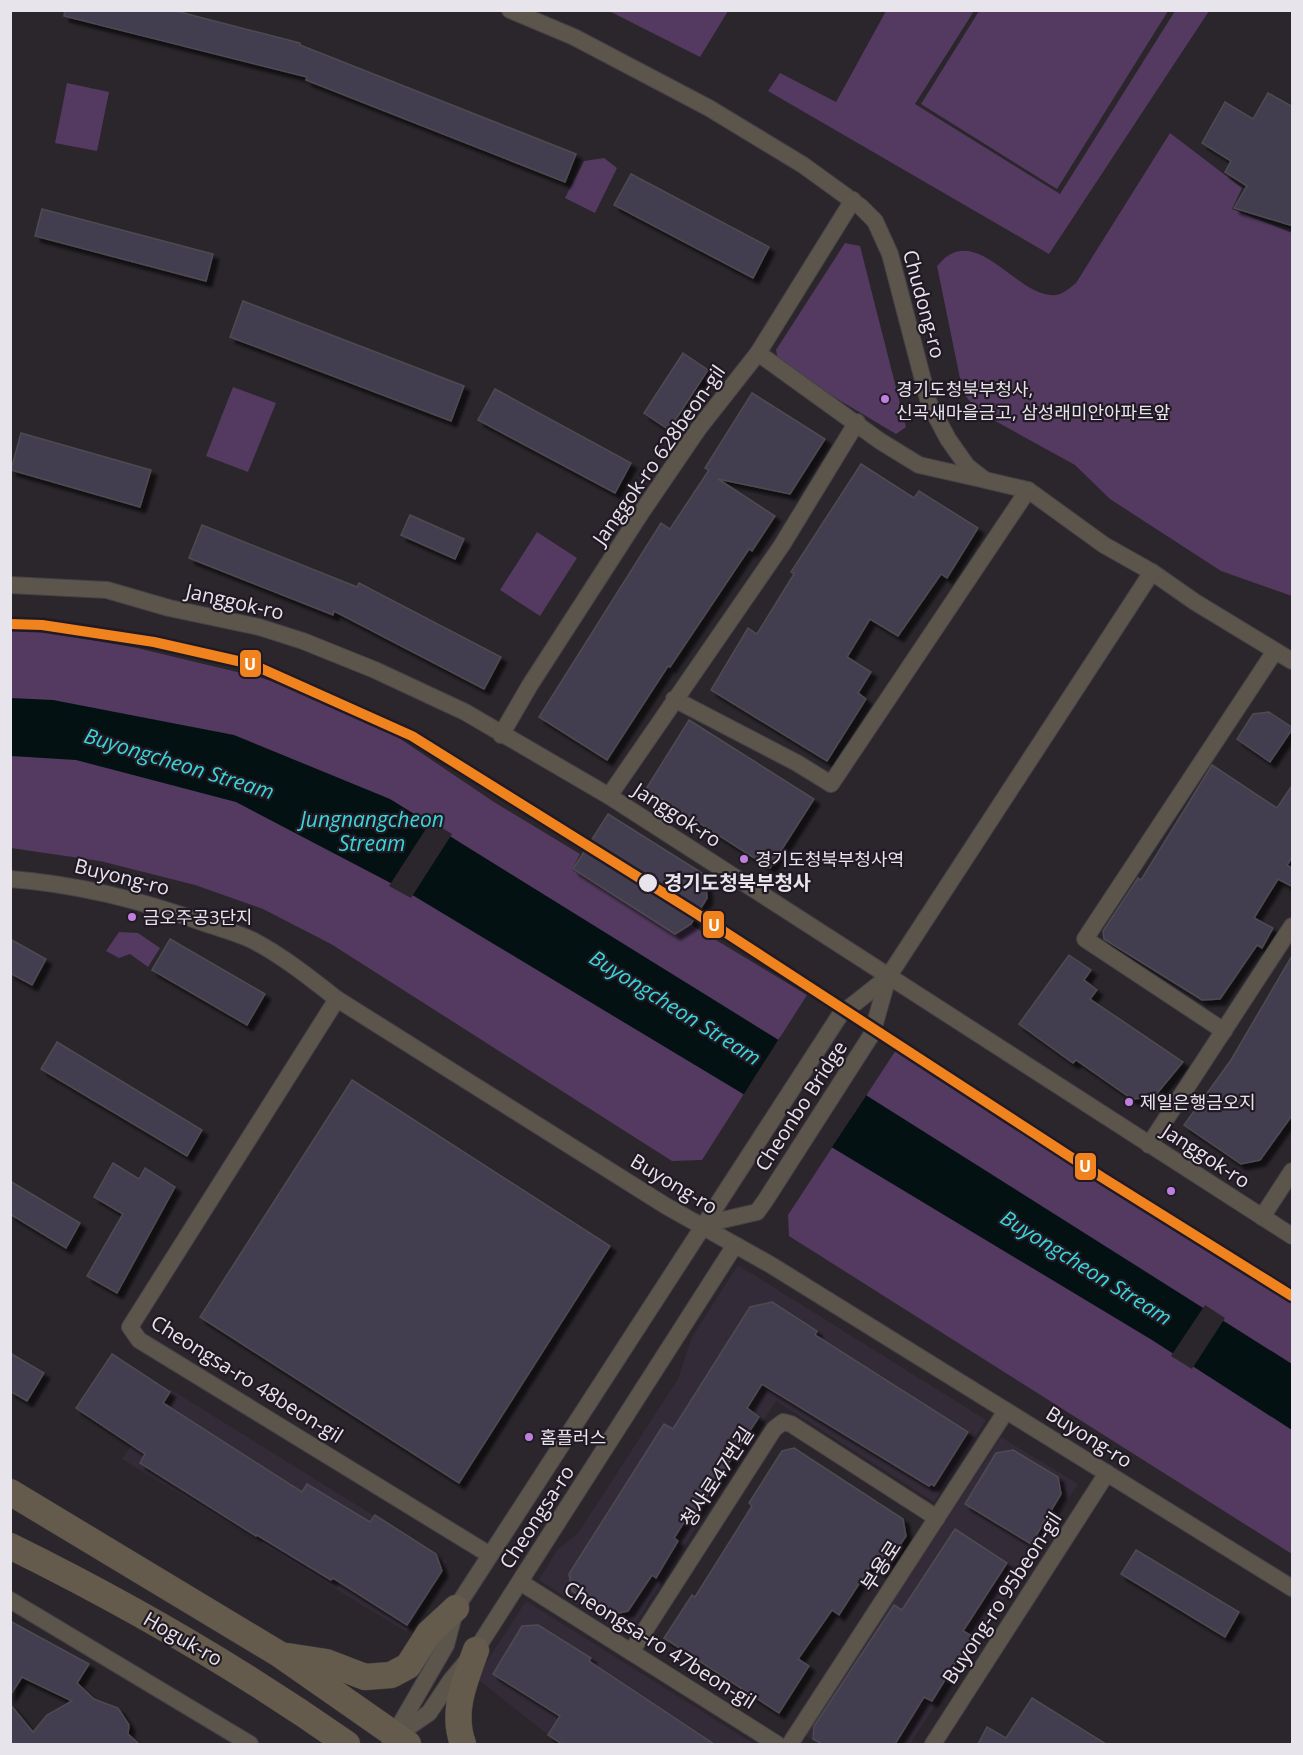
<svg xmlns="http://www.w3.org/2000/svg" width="1303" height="1755" viewBox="0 0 1303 1755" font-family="'Open Sans','Noto Sans KR',sans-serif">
	<defs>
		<filter id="shadow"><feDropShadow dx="5.5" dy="5.5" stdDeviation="1.5" flood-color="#0009"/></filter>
	</defs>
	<rect width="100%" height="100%" fill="#2a262c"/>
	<g fill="#342b39">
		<polygon points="738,1265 986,1420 934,1502 776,1401 627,1636 539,1580 557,1550 578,1533 678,1379 692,1337"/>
		<polygon points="170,1389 447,1561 407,1632 122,1459"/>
		<polygon points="1001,1437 1078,1484 910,1744 818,1744 805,1735"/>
		<polygon points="526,1601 754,1744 560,1744 476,1678"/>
	</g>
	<g fill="#543a60">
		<polygon points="609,11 728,11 700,57"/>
		<polygon points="886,11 974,11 915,104 1060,194 1175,11 1209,11 1049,254 768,91 780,73 836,102"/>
		<polygon points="979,11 1168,11 1057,189 921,104"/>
		<polygon points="67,83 109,92 97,151 55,143"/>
		<path d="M1170 133 1242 188 1232 209 1292 233V596L1221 571 1110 499 1075 465 979 412 963 393 937 266C941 262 946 256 951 254 985 236 1022 299 1056 295 1063 294 1070 288 1076 283Z"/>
		<polygon points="604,158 617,168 595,213 565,198 584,161"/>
		<polygon points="845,243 860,246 906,427 896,434 779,364 776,350"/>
		<polygon points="233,387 276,403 248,472 206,456"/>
		<polygon points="537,532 577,558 540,616 500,590"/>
		<polygon points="11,630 53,633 137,648 262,678 353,707 494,802 580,854 572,870 675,934 691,925 807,995 702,1160 672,1161 331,944 263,909 195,885 100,861 11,848"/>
		<polygon points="119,932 138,933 160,948 148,967 130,954 119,958 106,951"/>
		<polygon points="896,1050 1292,1299 1292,1554 789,1236 788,1215"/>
	</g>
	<polygon fill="#041112" points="10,698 53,700 234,735 390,799 769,1034 1292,1364 1292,1430 1152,1340 404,890 236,802 76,760 11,756"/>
	<g fill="#2a262c">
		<polygon points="431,821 452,834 411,898 389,886"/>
		<polygon points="780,1037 868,1093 830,1150 742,1097"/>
		<polygon points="1205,1305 1225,1318 1192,1369 1171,1356"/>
	</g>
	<g fill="#433e50" stroke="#4d4b50" stroke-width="1.5" filter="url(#shadow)">
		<polygon points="65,10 172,10 300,43 300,45 576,154 565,182 306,80 307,77 64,16"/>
		<polygon points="1268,93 1293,107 1293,226 1234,208 1247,186 1225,172 1231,161 1202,143 1225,102 1253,119"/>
		<polygon points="631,174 769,247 753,278 614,205"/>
		<polygon points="42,209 213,254 206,281 35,236"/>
		<polygon points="243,301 464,386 451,421 230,337"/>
		<polygon points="683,353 708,370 669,430 644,413"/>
		<polygon points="495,389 631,463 615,493 478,420"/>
		<polygon points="752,393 825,439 790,494 718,479 775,516 752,551 749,549 670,667 668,666 607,760 539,717 661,523 670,529 709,470 705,468"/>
		<polygon points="21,433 151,470 140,507 11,470"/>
		<polygon points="861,464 914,498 919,491 978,528 947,578 941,574 898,636 870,619 847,657 871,672 858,693 866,699 827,761 711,690 748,628 757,634 794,574 791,572"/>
		<polygon points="410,515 464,539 455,559 401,535"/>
		<polygon points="202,525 357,587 359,583 501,657 484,689 334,611 333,615 189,558"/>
		<polygon points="1269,712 1293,728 1270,762 1237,739 1253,714"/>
		<polygon points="689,720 814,799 770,868 646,789"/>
		<polygon points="1212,765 1277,808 1293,784 1293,856 1287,865 1293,869 1293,887 1278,879 1254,918 1273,928 1262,948 1257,945 1220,999 1202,1000 1104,939 1103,931 1138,878 1141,880"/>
		<polygon points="608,814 705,875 707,898 691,924 675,934 573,869"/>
		<polygon points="10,939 46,959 32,985 10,973"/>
		<polygon points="170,939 265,994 247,1025 152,970"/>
		<polygon points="1293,954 1293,1114 1260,1160 1241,1164 1184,1125 1231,1060"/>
		<polygon points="1069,955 1091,970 1084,980 1097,990 1090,999 1183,1062 1154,1097 1132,1099 1076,1060 1073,1063 1019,1024"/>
		<polygon points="57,1042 202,1130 187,1156 41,1069"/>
		<polygon points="352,1080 610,1246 459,1483 200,1317"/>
		<polygon points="113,1163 139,1179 145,1168 175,1187 117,1293 87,1276 123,1214 94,1197"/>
		<polygon points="10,1181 80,1223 66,1248 10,1214"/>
		<polygon points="772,1302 817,1331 815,1335 968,1432 934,1486 931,1484 929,1486 762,1384 747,1408 759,1417 695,1514 691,1511 674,1538 678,1541 656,1578 652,1575 628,1611 610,1615 572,1591 569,1574 664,1424 673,1429 750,1307"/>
		<polygon points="10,1353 44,1373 27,1401 10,1391"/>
		<polygon points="112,1354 170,1392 163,1403 302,1492 307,1484 370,1522 375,1515 436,1554 442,1571 407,1625 333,1578 331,1580 257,1535 256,1536 140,1463 145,1454 76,1408"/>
		<polygon points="794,1448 903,1519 906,1536 882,1572 871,1565 839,1615 832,1610 798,1659 809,1666 779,1713 664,1638 692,1595 695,1597 752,1506 749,1503 782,1451"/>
		<polygon points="1013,1450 1058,1477 1061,1494 1031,1544 965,1504 996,1453"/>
		<polygon points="955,1529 1007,1563 963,1631 972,1636 932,1701 924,1697 895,1744 822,1744 813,1739 814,1726 894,1605 902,1610"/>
		<polygon points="1136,1550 1239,1612 1225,1637 1121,1574"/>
		<polygon points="10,1621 89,1664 77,1683 94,1699 118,1708 129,1725 128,1734 139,1744 10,1744 10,1704 33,1732 47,1715 72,1701 22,1677 10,1696"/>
		<polygon points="538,1625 591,1658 589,1661 714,1744 562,1744 548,1735 560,1716 493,1674 522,1626"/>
		<polygon points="1032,1698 1106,1744 978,1744 987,1727 1006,1738"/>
	</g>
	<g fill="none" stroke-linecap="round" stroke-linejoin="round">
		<defs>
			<g id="minor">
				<polyline points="510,10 574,37 709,108 803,165 861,207 875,221 890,254 929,403 948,439 967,466 985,480 1028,490 1104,545 1152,572 1195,602 1292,661"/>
				<polyline points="758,353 880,441 919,465 981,479"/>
				<polyline points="10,585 107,590 169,608 259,627 303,641 375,670 465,712 609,796 1292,1236"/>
				<polyline points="674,699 797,763 831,784 1028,490"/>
				<polyline points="501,735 530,685 641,513 699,428 758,353 853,200"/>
				<polyline points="609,796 782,545 857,422"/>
				<path d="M10 879C77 884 144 901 207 924 222 929 240 934 254 941 284 957 310 978 337 999L666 1206 771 1265 1292 1588"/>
				<polyline points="337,999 130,1327 139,1340 490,1555"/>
				<polyline points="1224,1031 1085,939 1275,651"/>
				<polyline points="1149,1145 1292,926"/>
				<polyline points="1262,1217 1292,1171"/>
				<polyline points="701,1225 757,1212 765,1201 872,1034 888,977 1152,572"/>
				<polyline points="520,1582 777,1744"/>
				<polyline points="10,1600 250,1744"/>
				<polyline points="631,1652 774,1429 783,1422 791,1424 937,1518"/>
				<polyline points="397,1735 429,1713 451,1680 476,1650 735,1245"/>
				<polyline points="390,1742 446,1645 456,1608 840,1015 888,977"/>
				<polyline points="790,1744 1006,1411"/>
				<polyline points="933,1744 1107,1473"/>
			</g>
			<g id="primary">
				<polyline points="10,1492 279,1654 408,1744"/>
				<path d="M10 1546C128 1604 240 1669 347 1744"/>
				<polyline points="287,1656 326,1662 365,1677 391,1675 408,1666 429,1633 456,1608"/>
				<path d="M463 1744C451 1711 465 1681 476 1650"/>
			</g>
		</defs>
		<use href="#minor" stroke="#454146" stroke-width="18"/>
		<use href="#primary" stroke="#454146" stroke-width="27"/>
		<use href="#minor" stroke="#5b554c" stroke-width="16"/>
		<use href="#primary" stroke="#655b4c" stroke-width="26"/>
		<defs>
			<polyline id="rail-1" points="10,624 42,625 154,642 251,664 412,736 694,912 1103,1178 1292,1296"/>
		</defs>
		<use href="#rail-1" stroke="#211a24" stroke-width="15"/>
		<use href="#rail-1" stroke="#f0831e" stroke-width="10"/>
	</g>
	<g fill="#c07fdc" stroke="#211a24" stroke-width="2">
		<circle cx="885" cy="399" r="5"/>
		<circle cx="744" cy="859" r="5"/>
		<circle cx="132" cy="917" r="5"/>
		<circle cx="1129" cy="1102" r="5"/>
		<circle cx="1171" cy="1191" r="5"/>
		<circle cx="529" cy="1437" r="5"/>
	</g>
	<circle fill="#e8e4eb" stroke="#211a24" stroke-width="2" cx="648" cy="883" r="10"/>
	<g text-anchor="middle" stroke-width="4.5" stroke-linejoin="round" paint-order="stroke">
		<g font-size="18" fill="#e8e4eb" stroke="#211a24" text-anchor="start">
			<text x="896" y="396">경기도청북부청사,<tspan x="896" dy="23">신곡새마을금고, 삼성래미안아파트앞</tspan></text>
			<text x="755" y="866">경기도청북부청사역</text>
			<text x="143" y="924">금오주공3단지</text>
			<text x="1140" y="1109">제일은행금오지</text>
			<text x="540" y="1444">홈플러스</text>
		</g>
		<g font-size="20" fill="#e8e4eb" stroke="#211a24">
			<text transform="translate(924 304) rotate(75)" y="7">Chudong-ro</text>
			<text transform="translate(659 455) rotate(-55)" y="7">Janggok-ro 628beon-gil</text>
			<text transform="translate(235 602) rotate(13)" y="7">Janggok-ro</text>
			<text transform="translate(677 815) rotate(33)" y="7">Janggok-ro</text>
			<text transform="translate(122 877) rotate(14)" y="7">Buyong-ro</text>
			<text transform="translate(801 1106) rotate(-57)" y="7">Cheonbo Bridge</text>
			<text transform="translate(1206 1156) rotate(33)" y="7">Janggok-ro</text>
			<text transform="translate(674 1184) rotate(31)" y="7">Buyong-ro</text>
			<text transform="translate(247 1379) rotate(32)" y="7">Cheongsa-ro 48beon-gil</text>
			<text transform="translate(1089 1437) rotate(32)" y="7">Buyong-ro</text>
			<text transform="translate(717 1477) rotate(-57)" y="7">청사로47번길</text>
			<text transform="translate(537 1517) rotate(-57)" y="7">Cheongsa-ro</text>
			<text transform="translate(881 1566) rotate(-57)" y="7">부용로</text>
			<text transform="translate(1002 1598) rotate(-57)" y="7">Buyong-ro 95beon-gil</text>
			<text transform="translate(183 1639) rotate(30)" y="7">Hoguk-ro</text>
			<text transform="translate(660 1645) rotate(32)" y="7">Cheongsa-ro 47beon-gil</text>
		</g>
		<g font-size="20" font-weight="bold" fill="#e8e4eb" stroke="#211a24" text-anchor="start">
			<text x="664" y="890">경기도청북부청사</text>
		</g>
		<g font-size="21" font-style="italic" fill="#38d7da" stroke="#211a24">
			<text transform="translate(179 764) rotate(17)" y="7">Buyongcheon Stream</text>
			<text x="372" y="827">Jungnangcheon<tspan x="372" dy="24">Stream</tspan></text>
			<text transform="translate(675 1008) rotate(32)" y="7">Buyongcheon Stream</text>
			<text transform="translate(1086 1268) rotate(32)" y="7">Buyongcheon Stream</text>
		</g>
	</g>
	<g stroke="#211a24" stroke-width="2">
		<rect x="239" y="649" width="23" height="29" rx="6" fill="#f0831e"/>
		<rect x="702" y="910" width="23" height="29" rx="6" fill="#f0831e"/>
		<rect x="1074" y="1152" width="23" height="29" rx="6" fill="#f0831e"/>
	</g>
	<g font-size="16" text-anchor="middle" font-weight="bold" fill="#fff">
		<text x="250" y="670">U</text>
		<text x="714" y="931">U</text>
		<text x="1085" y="1172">U</text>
	</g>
	<rect width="1303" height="1755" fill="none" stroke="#e8e4eb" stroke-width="24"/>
</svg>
